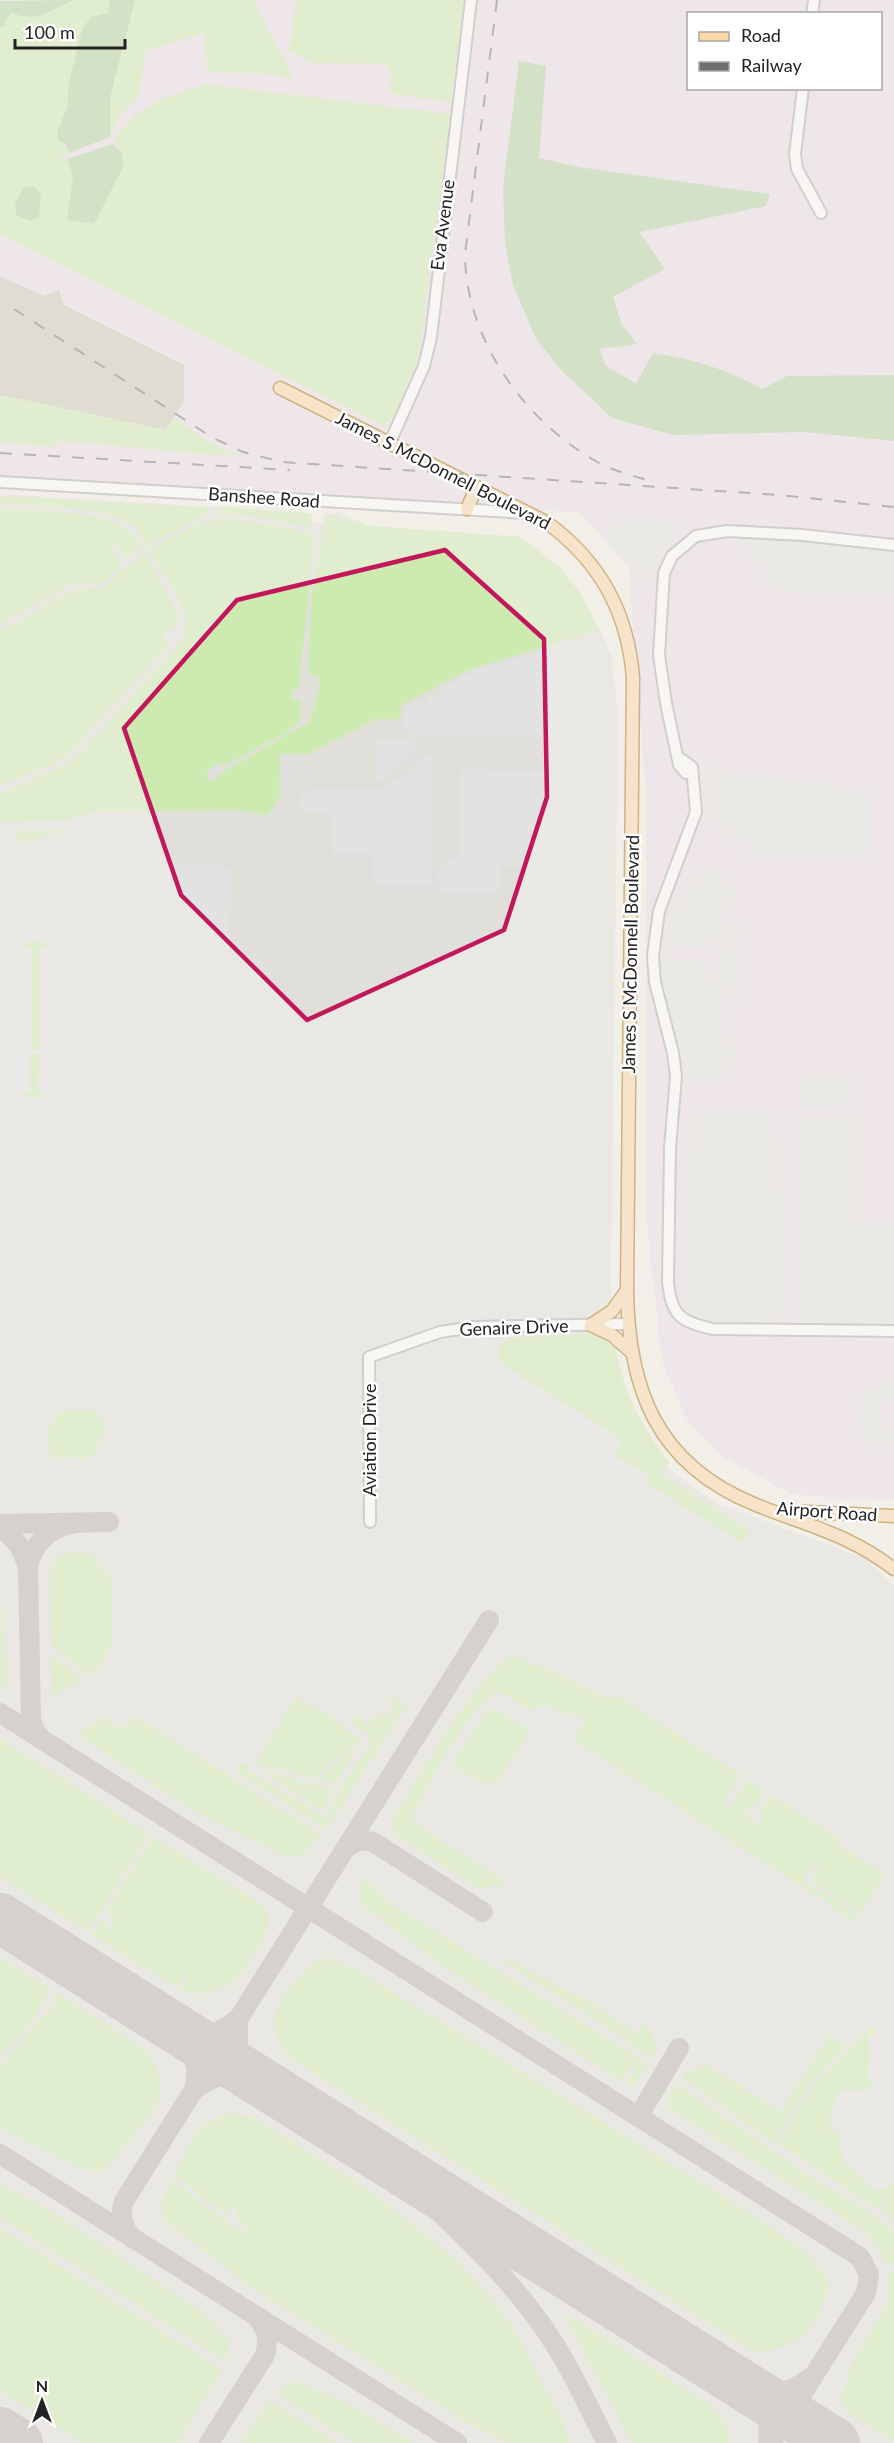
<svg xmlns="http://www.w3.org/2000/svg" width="894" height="2443" viewBox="0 0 894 2443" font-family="Lato,sans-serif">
	<rect width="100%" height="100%" fill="#f2efe9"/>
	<path fill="#ebdbe8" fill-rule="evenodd" d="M0 0H894V1500L847 1499 791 1494 723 1457 687 1420 662 1361 646 1217V794L628 561 578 512 0 487ZM688 14H880V88H688Z"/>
	<polygon fill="#e1dfda" points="0,494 311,513 311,522 322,523 325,513 338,513 370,526 520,537 558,567 578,589 600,630 611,655 618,714 610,1348 636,1428 665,1466 714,1502 864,1558 894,1585 894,2443 0,2443"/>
	<polygon fill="#c7c7b4" points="0,276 44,296 59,290 64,305 184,365 184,400 166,430 0,395"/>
	<g fill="#cdebb0">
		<path d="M74 0H110L111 2 108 14 91 17 69 83 67 107 57 133 69 153 63 155 60 160 68 159 73 177 94 223 124 165 121 151 113 141 135 114 163 98 205 84 451 114 418 360 394 416 384 426 0 235V28L5 26 6 18 12 13C37 24 52 8 74 0Z"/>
		<path d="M135 0H255C260 27 292 59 292 80L266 74 207 72 205 33 146 51 139 94 120 116 110 137V98Z"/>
		<polygon points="296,0 464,0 451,103 389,93 392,72 384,64 310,63 289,50"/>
		<path d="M0 395 165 430 171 421 180 420C201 438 220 451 248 456L165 452 161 450 55 441 56 447 0 443Z"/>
		<path d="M0 496 209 508 204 516 158 541 152 534 156 542 147 547C143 540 140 532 134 527 106 505 36 506 0 504Z"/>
		<polygon points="220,507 225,507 312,514 310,527 250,516 219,513"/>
		<path d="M0 509C32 511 104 510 129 530 135 535 139 543 143 549L126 559 118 544 112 546 122 565 108 579 98 583 72 584 0 624Z"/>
		<path d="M327 515 370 526 520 537 561 568 585 603 600 630 469 670 401 705 400 719H372L371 722 308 754H280L279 799 267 815 235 810 94 811 68 820 0 821V794L63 765 78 755 176 648C181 640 187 632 186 622 184 601 160 569 149 550L196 525 222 518 295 529 313 536 314 543 299 686 292 694V700L300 699 301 719 288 732 224 766 217 763 207 772V779L214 781 220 774 309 722 320 687 318 677 308 673 311 606 320 542 323 541 322 528Z"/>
		<polygon points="145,552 178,615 178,624 162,634 167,647 69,753 53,764 0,785 0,629 24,619 54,599 76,590 103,587"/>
		<polygon points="61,830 29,842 19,841 15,831"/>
		<polygon points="26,940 46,941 46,948 39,949 39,1051 30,1051 31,949 24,948"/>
		<polygon points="30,1054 39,1054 38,1093 44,1093 43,1098 23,1097 24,1093 30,1093"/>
		<path d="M597 1333 615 1345C623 1391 641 1426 670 1463L661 1470V1474L750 1531 742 1543 646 1483 650 1476 615 1455 622 1440 502 1364 498 1359 500 1344 511 1338Z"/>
		<polygon points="60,1411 95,1411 107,1427 104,1429 105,1435 100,1436 95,1455 86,1459 50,1457 48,1429"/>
		<path d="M74 1551 94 1555 103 1572H111L113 1645C103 1655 102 1667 91 1677L51 1645 50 1571C54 1558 60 1554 74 1551Z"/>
		<polygon points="0,1591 8,1680 6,1687 1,1688"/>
		<polygon points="50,1653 81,1678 81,1682 52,1696"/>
		<path d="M514 1656 548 1669 606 1699 614 1694 741 1775 722 1804 728 1809 748 1780 765 1791 753 1810 750 1807 744 1815 759 1824 764 1816 759 1813 771 1795 840 1839 837 1844 885 1874 861 1912 811 1881 820 1866 815 1863 803 1881 859 1915 855 1921 574 1740 586 1718 545 1706 528 1710 510 1697 495 1692C465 1714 433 1777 414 1811V1821L417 1825 504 1880 499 1888 494 1883 490 1888 480 1889 396 1836 392 1823C411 1789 481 1666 514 1656Z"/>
		<polygon points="296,1697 325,1712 361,1741 314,1778 255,1764"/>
		<polygon points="392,1697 407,1705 326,1829 235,1771 240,1764 248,1763 248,1771 253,1774 326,1817 347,1776 372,1744 367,1735 350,1721 355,1716 369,1725 374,1715 389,1715 397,1705 388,1699"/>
		<polygon points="497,1709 516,1724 523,1723 530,1731 494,1786 472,1778 454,1765 454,1759 487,1711"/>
		<polygon points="131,1714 322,1835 301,1856 285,1856 194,1811 80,1737 83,1730 107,1716 112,1725 123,1729 132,1720"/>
		<polygon points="0,1739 149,1834 88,1932 0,1877"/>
		<polygon points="358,1748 336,1783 318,1779"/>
		<polygon points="261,1770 334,1790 323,1811"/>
		<path d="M153 1837 261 1904C265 1909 269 1913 269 1920 270 1935 239 1980 227 1986 212 1994 196 1995 181 1990L187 1979 184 1977 176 1987 91 1935 102 1919 108 1921 105 1927 110 1929 115 1918 106 1913Z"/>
		<path d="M364 1878 390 1903 648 2064 635 2084 628 2085 626 2082 635 2069 630 2067 621 2081 441 1965 385 1923 383 1922 387 1917 384 1915 380 1919C364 1906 351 1901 364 1878Z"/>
		<polygon points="0,1957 50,1989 34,2019 0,2058"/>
		<path d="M320 1957 355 1969 747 2211 808 2254 830 2282C816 2329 805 2348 754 2352L294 2061C251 2017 287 1991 320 1957Z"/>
		<polygon points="508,1959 596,2006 638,2034 642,2025 654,2033 651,2038 656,2043 656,2050 652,2059 626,2043 627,2040 504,1962"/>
		<path d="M55 1992 136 2043C153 2057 165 2077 159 2100 155 2113 118 2154 107 2167L96 2172 80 2168 0 2128V2067L40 2019 47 2015 50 2008 55 2010 57 2006 53 2003Z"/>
		<polygon points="870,2028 876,2028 876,2035 868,2043 871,2044 868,2082 874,2083 873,2087 865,2091 844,2090 830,2114 830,2132 839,2132 847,2162 878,2190 894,2182 894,2197 876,2208 779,2144 811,2088"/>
		<polygon points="829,2036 846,2046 811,2083 781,2134 740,2107 781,2135 775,2144 682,2077 688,2068 694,2072 697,2067 702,2068 705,2064 780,2111"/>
		<polygon points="678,2085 809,2176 871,2213 894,2232 894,2263 885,2263 882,2254 869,2234 670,2109 669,2094"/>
		<path d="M230 2114 255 2118 376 2195 457 2261 496 2303 512 2326 562 2420 570 2443H508L465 2421 246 2284 165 2220C158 2204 165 2195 172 2181 198 2197 219 2220 246 2233L249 2227 234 2219 238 2210 231 2207 228 2215C208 2204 193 2188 174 2176 188 2147 195 2121 230 2114Z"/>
		<polygon points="0,2185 36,2202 78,2229 205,2314 230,2342 224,2361 0,2217"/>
		<polygon points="894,2199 894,2222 880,2209"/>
		<polygon points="0,2228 222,2370 177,2443 82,2443 0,2391"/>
		<polygon points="894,2270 894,2441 848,2412 841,2400 852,2363 887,2305 888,2273"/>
		<path d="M563 2312 706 2402C717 2413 732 2426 730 2443H632Z"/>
		<polygon points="291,2381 329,2393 414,2443 354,2443 277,2394"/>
		<polygon points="270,2400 337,2443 241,2443"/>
	</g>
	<g fill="#add19e">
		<path d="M74 0C52 9 37 24 12 13L6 18 5 26 0 28V1Z"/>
		<polygon points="110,0 135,0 110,98 110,137 69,153 66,144 58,140 57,133 67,107 69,83 82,29 91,17 108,13"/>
		<path d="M519 61 546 66 539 158 578 167 770 194 766 206 639 232 665 269 613 297 621 323 637 344 600 349 605 365 636 384 653 353C693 359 727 369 762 389L787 376 894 375V441L804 432 673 435 612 418 562 371 536 339 513 285 505 243 503 187Z"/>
		<polygon points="112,144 121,151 124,165 94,224 67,220 73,177 68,159"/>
		<polygon points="34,186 41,194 39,218 30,221 16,215 15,203 24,187"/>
	</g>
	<g fill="#e2e2e2" fill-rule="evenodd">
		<polygon points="616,517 674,521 673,532 677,537 665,548 655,570 652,586 648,588 636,585 635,568 621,561 604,539"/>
		<polygon points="723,536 894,543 894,595 774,592 743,546"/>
		<polygon points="592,642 592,649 599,650 599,709 592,709 592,716 579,716 579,737 410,737 410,732 404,732 405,708 412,703 427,701 427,696 436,696 446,687 475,670 566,644"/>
		<polygon points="377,741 415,741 415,752 382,779 376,779"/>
		<polygon points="432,753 431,885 374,886 374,854 333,854 333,813 300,812 301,795 307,790 383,790"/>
		<polygon points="708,766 869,790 873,793 871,859 746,858 745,842 726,841 726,827 707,826"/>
		<polygon points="461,769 583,772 584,779 593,779 600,844 595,845 595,849 600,860 598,872 603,873 603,947 580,948 579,886 568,885 569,867 499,866 499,893 440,893 437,872 461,852"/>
		<path d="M222 863V870H232L229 950 189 948V959L182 961 183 1036 190 1037 193 1114 157 1115 156 1167H171V1203H156V1210L164 1223 162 1249 157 1258 156 1278 246 1279 247 1286H255V1294L265 1295V1340H257L256 1347 157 1346V1337L152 1340 108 1285 109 1278H99V1264L93 1258 89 1262 83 1253 87 1250 85 1247 79 1248 80 1219 86 1218V1210L25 1209 14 1202 2 1188 4 1167H10L9 1059 16 1058V1039H8V1020L11 946H17V942L4 940 3 928 11 927 12 881H33L32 922H25V928L46 929V923H41L40 880 61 881V924L54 926 59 928 65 923 66 910H76L74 1095 77 1098 87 1099V1087L81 1086 82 944 88 945V926L82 925V898L89 897 88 894 83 893 87 879 96 881 100 888 101 894 97 899 102 911V928L124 905H148V864ZM45 941 46 948H39V1050L31 1051V948H25V942ZM30 1054H39L38 1093H44V1098L23 1097 24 1093H30ZM76 1110 87 1111V1119L80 1118V1195H86V1201L78 1202 74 1197Z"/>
		<polygon points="701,866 713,866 721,870 735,885 736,890 730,904 734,908 726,920 718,942 712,942 710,948 671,949 670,952 671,960 709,960 709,967 714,968 737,1057 731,1060 732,1071 726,1078 707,1084 690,1081 686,1071 663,985 661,959 671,911"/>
		<polygon points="732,919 749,927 739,953 738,973 747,1003 733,1011 723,991 719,970 722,945"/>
		<polygon points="801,1073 853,1074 852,1109 800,1108"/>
		<polygon points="491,1099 593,1100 592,1292 437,1292 437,1190 490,1190"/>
		<polygon points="692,1110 777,1111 778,1190 785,1190 783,1322 713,1322 697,1319 689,1315 689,1309 684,1309 684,1149 691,1149"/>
		<polygon points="794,1113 861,1113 861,1222 894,1222 894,1325 794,1324"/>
		<rect x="294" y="1191" width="73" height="63"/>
		<polygon points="108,1318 109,1339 58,1339 57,1319"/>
		<polygon points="502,1340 496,1351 500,1364 621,1439 612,1454 648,1476 645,1483 761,1556 765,1551 779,1560 789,1548 807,1558 811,1554 866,1587 854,1603 859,1607 867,1595 872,1598 874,1594 894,1606 894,1700 889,1697 893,1688 827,1647 823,1653 809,1642 799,1658 782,1647 799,1621 501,1434 507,1424 469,1401 448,1431 435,1429 435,1435 439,1436 440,1462 432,1462 431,1468 408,1470 408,1463 399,1463 401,1425 408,1425 408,1418 429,1419 430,1424 438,1421 438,1417 430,1417 429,1362 472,1362 471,1341"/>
		<polygon points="894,1377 894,1401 882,1407 879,1415 885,1426 894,1429 893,1455 870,1448 862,1439 854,1416 856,1404 870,1385"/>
		<polygon points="568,1760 644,1809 668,1816 851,1926 835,1953 868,1975 861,1987 820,1961 823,1956 819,1954 816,1954 792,1990 754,1966 744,1976 739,1974 745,1959 768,1923 765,1921 762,1925 720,1898 723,1892 710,1884 702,1886 694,1898 694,1905 700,1910 683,1937 670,1929 662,1924 687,1884 693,1887 699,1878 696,1876 693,1881 684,1876 688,1870 679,1864 674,1870 652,1855 655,1850 652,1847 618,1899 614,1897 620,1887 611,1882 648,1822 654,1824 657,1820 647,1819 643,1825 624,1813 620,1818 577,1791 580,1785 577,1784 571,1793 562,1788 531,1836 518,1828 559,1762 565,1766"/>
		<polygon points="877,2027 894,2027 894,2182 878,2190 872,2188 843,2161 838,2110 830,2114 839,2092 844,2090 865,2091 873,2087 874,2083 868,2082 871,2044 868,2043 868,2034 876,2035"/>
	</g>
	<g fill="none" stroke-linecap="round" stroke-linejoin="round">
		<g stroke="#b1b0ac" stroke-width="20">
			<polyline points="0,1524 109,1522"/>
			<path d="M0 1529C17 1538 22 1549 28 1567"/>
			<polyline points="0,1713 860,2257 869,2275 866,2293 771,2443"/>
			<path d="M41 1739 35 1731 31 1719 28 1567C33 1542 52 1526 76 1523"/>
			<polyline points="347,1847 360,1840 373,1842 483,1912"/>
			<polyline points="238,2021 238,2051 251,2075"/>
			<path d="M183 2033C202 2038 222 2033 236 2020"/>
			<polyline points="183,2033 197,2068 195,2087"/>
			<path d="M196 2088C213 2076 230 2071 251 2075"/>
			<polyline points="638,2117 679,2048"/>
			<polyline points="0,2154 457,2443"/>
			<path d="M381 2157C443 2217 509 2271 555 2345 575 2376 590 2411 607 2443"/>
			<path d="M132 2238C122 2226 119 2215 124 2201L489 1620"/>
			<path d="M749 2389C772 2396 789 2394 808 2379"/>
			<path d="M749 2389C766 2407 771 2419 768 2443"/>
			<path d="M209 2443 265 2355C269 2340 268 2329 257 2318"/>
		</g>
		<g stroke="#b1b0ac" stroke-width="50">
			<polyline points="0,1918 835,2443"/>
			<polyline points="0,2432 18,2443"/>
		</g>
		<defs>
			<g id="minor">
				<polyline points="812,14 814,0"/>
				<polyline points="803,88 795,154 797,169 821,213"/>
				<polyline points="390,442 424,366 431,337 471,0"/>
				<polyline points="0,482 527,513"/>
				<path d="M678 757 692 767 696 812 659 911 653 956 655 982 673 1053 676 1076 670 1148 668 1283C672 1317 681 1321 712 1329L894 1331"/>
				<polyline points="692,772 686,773 679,765 666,703 659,655 664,573 672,556 696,536 727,531 802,535 894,545"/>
				<polyline points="370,1522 369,1357 440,1332 474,1327 628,1324"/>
			</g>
			<g id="major">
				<path d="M280 388 546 522C599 560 628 612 633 678L627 1289C628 1388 656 1464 754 1504 807 1526 847 1533 894 1569"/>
				<polyline points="467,509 473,495 472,484"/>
				<polyline points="591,1325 612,1311 627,1290"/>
				<polyline points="591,1325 612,1335 630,1351"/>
				<polyline points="787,1511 894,1516"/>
			</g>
		</defs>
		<use href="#minor" stroke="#a9a9a9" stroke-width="14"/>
		<use href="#major" stroke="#a06b00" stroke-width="15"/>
		<use href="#minor" stroke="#fff" stroke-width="10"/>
		<use href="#major" stroke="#fcd6a4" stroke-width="12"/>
		<g stroke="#707070" stroke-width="2" stroke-dasharray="12 12" stroke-linecap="butt">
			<path d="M497 0 465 254C466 341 525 422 599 463 614 471 631 475 647 480"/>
			<polyline points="14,309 213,438 243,452 282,462 779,495 894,507"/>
			<polyline points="0,453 290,470"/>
		</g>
	</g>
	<path d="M0 0H894V2443H0ZM445 550 544 639 547 797 504 930 307 1020 181 895 124 728 237 600Z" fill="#f2efe9" fill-opacity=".55" fill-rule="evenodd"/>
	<path fill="none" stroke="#c2185b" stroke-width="4.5" stroke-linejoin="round" d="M445 550 544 639 547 797 504 930 307 1020 181 895 124 728 237 600Z"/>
	<g text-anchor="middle" stroke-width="5" stroke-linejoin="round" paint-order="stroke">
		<g font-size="18" fill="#222" stroke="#fff">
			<text transform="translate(443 225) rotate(-83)" y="6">Eva Avenue</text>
			<text transform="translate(443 471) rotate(27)" y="6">James S McDonnell Boulevard</text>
			<text transform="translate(264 498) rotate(4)" y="6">Banshee Road</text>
			<text transform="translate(631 954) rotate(-89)" y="6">James S McDonnell Boulevard</text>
			<text transform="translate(514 1328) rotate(-2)" y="6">Genaire Drive</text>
			<text transform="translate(370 1440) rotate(-90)" y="6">Aviation Drive</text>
			<text transform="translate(827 1512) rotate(4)" y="6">Airport Road</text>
		</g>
	</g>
	<rect x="687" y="12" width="195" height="78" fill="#ffffff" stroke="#a7a7a7" stroke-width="1.5"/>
	<rect x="699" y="32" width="30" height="9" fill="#fcd6a4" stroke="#a7a7a7" stroke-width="1.5"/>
	<text x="741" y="42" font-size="18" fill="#222222">Road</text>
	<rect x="699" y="62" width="30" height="9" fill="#707070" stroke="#a7a7a7" stroke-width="1.5"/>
	<text x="741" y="72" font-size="18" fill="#222222">Railway</text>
	<g transform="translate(42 2401)" stroke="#ffffff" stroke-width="4.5" paint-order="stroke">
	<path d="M0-4.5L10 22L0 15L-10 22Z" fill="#222222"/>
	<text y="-9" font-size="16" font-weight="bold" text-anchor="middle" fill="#222222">N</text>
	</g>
	<path d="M15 39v9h110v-9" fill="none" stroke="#222222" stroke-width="3"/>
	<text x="24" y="39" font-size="18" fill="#222222" stroke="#ffffff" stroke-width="4.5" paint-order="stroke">100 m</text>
</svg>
